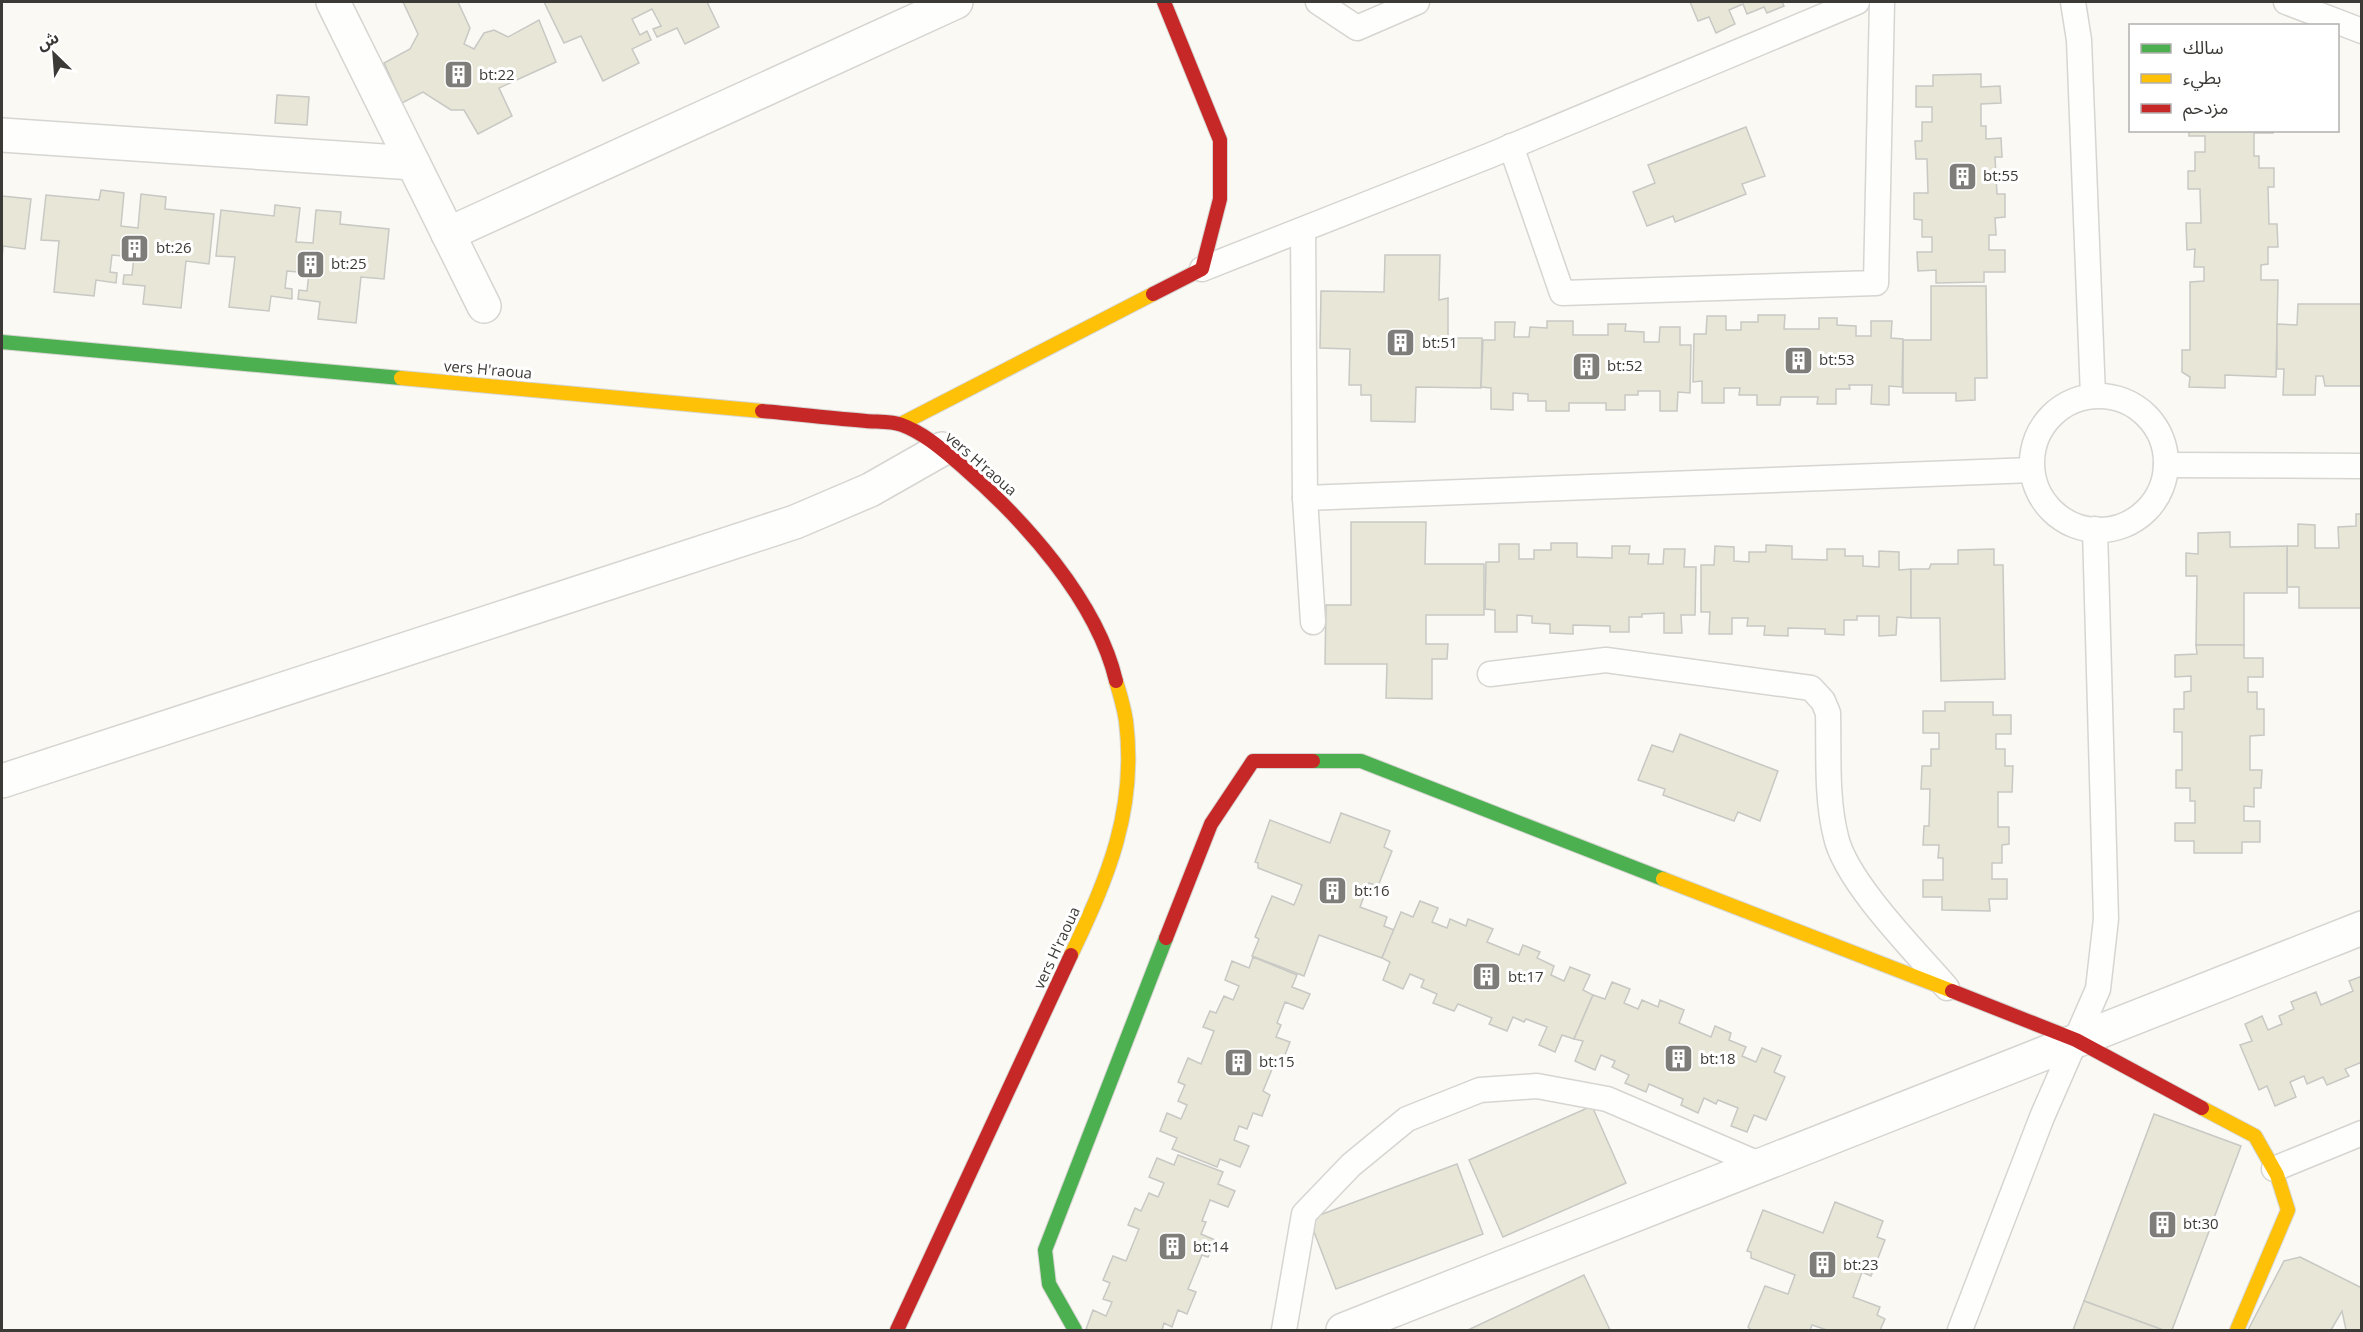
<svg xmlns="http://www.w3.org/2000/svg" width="2363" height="1332" viewBox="0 0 2363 1332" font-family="'Open Sans','Noto Sans Arabic',sans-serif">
	<rect width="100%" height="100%" fill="#faf9f4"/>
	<g fill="#e8e6d7" stroke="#c8c8c4" stroke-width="1.5">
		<polygon points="403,2 458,2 470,28 464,44 474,49 484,33 494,30 508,37 539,20 556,62 499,88 512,116 478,134 464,110 451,110 423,92 402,103 384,63 410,49 418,34"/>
		<polygon points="544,2 707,2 719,27 685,44 677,28 657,37 653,29 661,26 652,9 632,19 640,35 647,31 651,40 632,49 639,63 603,81 581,36 564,43"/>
		<polygon points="1690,2 1782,2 1784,6 1767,13 1764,7 1747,14 1743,4 1729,10 1735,24 1716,33 1709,17 1698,21"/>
		<polygon points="1981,74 1981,87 2000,86 2001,103 1981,104 1981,126 1986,126 1986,139 2001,138 2002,157 1995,157 1997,194 2005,194 2005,217 1995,218 1996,235 1989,235 1989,250 2005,250 2005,272 1984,272 1984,282 1936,283 1936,270 1918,271 1917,252 1932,252 1932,237 1922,237 1922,220 1914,219 1914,193 1928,193 1927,159 1916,159 1915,141 1922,141 1922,122 1932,122 1932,107 1916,107 1916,86 1933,86 1933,75"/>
		<polygon points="277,95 309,97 307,125 275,123"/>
		<polygon points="1746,127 1765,176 1742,184 1746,194 1675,222 1673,216 1647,226 1633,192 1655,183 1648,165"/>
		<polygon points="2189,130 2273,130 2273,133 2254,133 2254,156 2259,156 2259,168 2274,168 2274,187 2268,187 2269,224 2277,224 2278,247 2268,247 2268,264 2261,265 2261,280 2278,280 2276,377 2225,375 2225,388 2189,387 2190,377 2182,372 2182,350 2190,350 2190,282 2204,281 2204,267 2194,267 2195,249 2187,250 2186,223 2201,223 2200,189 2188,189 2188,171 2195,171 2195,152 2205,152 2205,136 2189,136"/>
		<polygon points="101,190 124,193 121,226 138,228 141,194 166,197 165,209 214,214 209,264 186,261 181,308 143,304 145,286 123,284 124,275 132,275 134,257 112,255 110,272 117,273 116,283 96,280 94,296 54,292 59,241 41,240 46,195 99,200"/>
		<polygon points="2,196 31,199 25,249 3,246 2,260"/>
		<polygon points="275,205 300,208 296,242 313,243 316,210 341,212 340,224 389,229 384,279 361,277 356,323 318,319 320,302 298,299 299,290 307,291 309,273 287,271 285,288 292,289 292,299 271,296 269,311 229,307 235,257 216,256 221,210 274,216"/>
		<polygon points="1385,255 1440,255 1439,300 1448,298 1448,338 1482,338 1481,388 1416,387 1415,422 1371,421 1371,395 1361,395 1361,385 1349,385 1350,349 1320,348 1321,291 1384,292"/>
		<polygon points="1931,286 1986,286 1987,378 1975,378 1975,400 1956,401 1956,393 1903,393 1903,340 1931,340"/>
		<polygon points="2298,304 2362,304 2362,386 2325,386 2323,376 2316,376 2315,395 2283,395 2284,369 2277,369 2277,324 2297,325"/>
		<polygon points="1758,315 1785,315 1784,329 1819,329 1819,318 1837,318 1837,325 1856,326 1856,336 1871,336 1871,321 1892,321 1891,338 1903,339 1902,387 1889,386 1889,405 1871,404 1872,385 1849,385 1850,389 1836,389 1836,404 1817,404 1818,397 1781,397 1780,405 1757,405 1757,395 1739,395 1740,388 1724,388 1724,403 1702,403 1702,381 1693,382 1694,334 1706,334 1707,316 1726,316 1726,330 1741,330 1741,322 1758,322"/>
		<polygon points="1547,321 1573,321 1573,335 1608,335 1608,324 1626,324 1625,331 1644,332 1644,342 1659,342 1660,327 1680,327 1680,345 1691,345 1690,393 1678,392 1677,411 1660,411 1660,391 1638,391 1638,395 1625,395 1625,410 1606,410 1606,403 1569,403 1569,411 1546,411 1546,401 1528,401 1528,394 1513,393 1513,410 1491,409 1491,388 1481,387 1483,340 1495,340 1495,322 1515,322 1514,337 1529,337 1530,327 1547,328"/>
		<polygon points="2356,514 2362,514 2362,608 2299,608 2299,587 2287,587 2287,546 2298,546 2298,524 2315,525 2315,548 2339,548 2338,527 2356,526"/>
		<polygon points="1351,522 1426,522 1425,564 1484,564 1484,615 1426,615 1426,644 1448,644 1447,659 1432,659 1432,699 1386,698 1387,664 1325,664 1326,605 1351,605"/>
		<polygon points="2230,532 2230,547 2287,546 2287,593 2244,593 2244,645 2196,645 2197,576 2186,576 2186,553 2198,554 2198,533"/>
		<polygon points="1551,543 1577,543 1577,557 1612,558 1612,546 1630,546 1629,554 1649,554 1648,564 1663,564 1664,549 1685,549 1684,567 1696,567 1695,615 1681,615 1682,633 1664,633 1664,613 1642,614 1642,617 1629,617 1629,632 1610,632 1610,626 1573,625 1573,634 1550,633 1550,624 1532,623 1532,616 1517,615 1517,632 1495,632 1495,610 1485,609 1486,562 1499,562 1499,544 1519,544 1519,559 1534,559 1534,550 1551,550"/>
		<polygon points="1766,545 1792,546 1792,559 1827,560 1827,549 1845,549 1845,556 1863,556 1863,566 1879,567 1879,551 1899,552 1899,570 1911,569 1911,618 1897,617 1896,635 1879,636 1879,616 1857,616 1857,620 1844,620 1844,635 1825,634 1825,629 1788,628 1788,636 1764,635 1765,626 1747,626 1748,618 1732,618 1732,634 1709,634 1710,612 1701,612 1701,565 1714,565 1715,546 1734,547 1734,561 1749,562 1749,552 1766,552"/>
		<polygon points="1994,549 1994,565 2003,565 2005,679 1941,681 1940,618 1911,618 1911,569 1929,569 1931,564 1958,564 1958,550"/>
		<polygon points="2196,645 2244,645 2244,658 2263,658 2263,677 2248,677 2248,692 2257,692 2257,709 2264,709 2264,735 2250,736 2250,770 2262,770 2261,788 2254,788 2254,807 2244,806 2244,821 2260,821 2260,842 2242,842 2242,853 2194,853 2194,841 2175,841 2175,823 2195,823 2195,801 2190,801 2190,788 2176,788 2176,770 2182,770 2182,732 2174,732 2174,709 2184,709 2184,692 2191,691 2191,676 2175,677 2175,655 2197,654"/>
		<polygon points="1945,702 1993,702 1993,715 2011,715 2011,734 1996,734 1996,749 2005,749 2005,766 2013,766 2012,792 1998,792 1998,827 2009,827 2009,844 2002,845 2002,863 1992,863 1992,879 2007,879 2007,899 1989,899 1990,911 1942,910 1942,897 1923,897 1923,880 1943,880 1943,858 1938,858 1939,845 1923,845 1924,826 1929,826 1930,789 1921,789 1922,766 1931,766 1931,749 1939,749 1939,733 1923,733 1923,711 1945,711"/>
		<polygon points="1680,734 1778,771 1760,821 1738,812 1734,821 1663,795 1665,789 1638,780 1652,745 1673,752"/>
		<polygon points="1341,813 1390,831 1384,847 1392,851 1378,886 1369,883 1360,907 1387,917 1384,926 1394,930 1382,958 1319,935 1304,976 1252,956 1259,939 1255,937 1272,896 1294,905 1302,885 1258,868 1258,863 1255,862 1270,820 1330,843"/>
		<polygon points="1420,901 1438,908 1432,922 1447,928 1450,919 1466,926 1468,919 1493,929 1487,942 1519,955 1523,945 1540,952 1537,958 1554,966 1551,975 1564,981 1570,967 1590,975 1583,990 1593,995 1574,1039 1562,1035 1555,1052 1539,1045 1547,1027 1526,1019 1524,1022 1513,1017 1507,1031 1489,1024 1492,1018 1458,1004 1454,1011 1433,1003 1437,994 1421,987 1424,980 1410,974 1403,989 1383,980 1390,962 1382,958 1401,912 1413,917"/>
		<polygon points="1253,957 1297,975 1292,987 1310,994 1303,1009 1285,1002 1277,1023 1281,1025 1276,1037 1290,1042 1283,1060 1277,1057 1263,1091 1270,1095 1262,1116 1253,1113 1247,1129 1239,1126 1234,1140 1249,1146 1240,1167 1220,1159 1217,1167 1172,1149 1177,1138 1160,1131 1167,1113 1181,1119 1187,1105 1178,1101 1185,1085 1178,1082 1188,1058 1201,1064 1214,1031 1203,1027 1210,1011 1216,1013 1224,996 1233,1000 1239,986 1225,980 1232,961 1249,968"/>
		<polygon points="2362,976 2362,1062 2345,1069 2349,1076 2327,1085 2323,1077 2307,1084 2304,1076 2290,1082 2296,1097 2275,1106 2267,1086 2259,1090 2240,1045 2252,1041 2245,1024 2262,1016 2268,1030 2282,1024 2279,1016 2294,1009 2291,1002 2316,992 2321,1005 2353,991 2349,981"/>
		<polygon points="1612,982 1630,989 1624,1003 1638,1009 1642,1000 1658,1007 1660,1000 1684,1010 1679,1023 1711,1037 1715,1026 1731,1033 1729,1040 1746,1047 1742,1056 1756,1062 1762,1048 1781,1056 1774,1072 1785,1077 1766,1120 1754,1115 1747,1132 1731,1126 1738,1108 1718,1100 1716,1104 1704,1098 1698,1113 1681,1105 1683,1099 1649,1084 1646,1092 1625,1083 1629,1075 1612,1067 1615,1061 1601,1055 1595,1070 1575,1061 1583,1041 1574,1039 1593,995 1605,999"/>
		<polygon points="1592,1106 1626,1183 1503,1237 1469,1160"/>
		<polygon points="2154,1114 2241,1146 2172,1330 2163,1330 2084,1301"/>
		<polygon points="1178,1155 1223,1172 1218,1184 1235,1191 1228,1207 1210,1200 1202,1221 1206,1222 1201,1234 1215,1240 1208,1257 1202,1255 1188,1289 1196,1292 1187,1314 1178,1310 1172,1327 1164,1323 1162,1330 1090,1330 1086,1329 1093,1310 1106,1316 1112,1302 1103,1299 1110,1283 1103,1280 1113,1256 1126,1261 1139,1229 1128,1225 1135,1208 1141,1211 1149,1193 1158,1197 1164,1183 1149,1177 1157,1158 1174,1165"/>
		<polygon points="1457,1164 1483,1234 1336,1289 1309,1219"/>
		<polygon points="1835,1202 1883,1221 1877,1237 1885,1240 1871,1276 1862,1272 1853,1297 1880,1307 1877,1315 1885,1319 1880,1330 1827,1330 1812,1325 1810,1330 1751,1330 1748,1327 1765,1286 1788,1294 1795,1275 1751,1258 1751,1252 1747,1251 1763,1210 1823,1233"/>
		<polygon points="2300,1257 2362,1288 2362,1330 2346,1330 2342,1311 2331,1330 2248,1330 2284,1261"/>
		<polygon points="1584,1275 1610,1330 1468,1330"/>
		<polygon points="2084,1301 2163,1330 2073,1330"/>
	</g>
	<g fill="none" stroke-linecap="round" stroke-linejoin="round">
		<defs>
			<g id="lane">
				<polyline points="1318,2 1357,28 1417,2"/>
				<polyline points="2073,2 2079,40 2093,396"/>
				<polyline points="2286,2 2362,31"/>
				<polyline points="1511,146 1562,293 1876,283 1882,2"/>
				<polyline points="1303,230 1305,498 1313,622"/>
				<polyline points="1202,269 1491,155 1857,2"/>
				<circle cx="2099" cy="463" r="67"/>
				<polyline points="2166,465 2362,466"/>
				<polyline points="1305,498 2032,470"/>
				<path d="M1490 674 1606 660 1811 688 1823 701 1828 713C1829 754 1826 798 1836 837 1846 882 1916 952 1947 988"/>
				<polyline points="2274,1169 2362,1133"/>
				<polyline points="1284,1330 1304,1214 1351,1165 1407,1119 1480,1090 1537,1086 1607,1099 1759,1164"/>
				<polyline points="1960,1330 2042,1117 2098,989 2106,919 2095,529"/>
			</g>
			<g id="street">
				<polyline points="333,2 484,306"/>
				<polyline points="2,135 413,163"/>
				<polyline points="448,234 956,2"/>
				<polyline points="2,781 795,522 870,490 942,449"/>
				<polyline points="1343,1330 2362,928"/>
			</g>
			<g id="fast">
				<polyline points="2,342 401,378"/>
				<polyline points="1313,761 1361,761 1663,879"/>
				<polyline points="1075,1330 1049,1284 1045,1250 1166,938"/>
			</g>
			<g id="slow">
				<polyline points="401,378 762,411"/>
				<polyline points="901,424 1153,294"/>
				<polyline points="1663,879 1952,991"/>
				<path d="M1071 955C1108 877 1137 810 1126 721 1124 708 1120 694 1116 681"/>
				<polyline points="2202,1108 2255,1136 2277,1175 2288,1210 2237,1330"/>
			</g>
			<g id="jam">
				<polyline points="1153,294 1202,269 1220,199 1220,140 1164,2"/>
				<path d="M762 411C796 414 831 418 866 421 877 422 892 421 902 425 924 433 944 451 962 466 1023 519 1097 600 1116 681"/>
				<polyline points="1166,938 1211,824 1253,761 1313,761"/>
				<polyline points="1952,991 2076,1040 2202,1108"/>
				<polyline points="897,1330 1071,955"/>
			</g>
		</defs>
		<use href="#lane" stroke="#d6d5d2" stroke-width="27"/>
		<use href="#street" stroke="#d6d5d2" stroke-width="36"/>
		<use href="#fast" stroke="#d6d5d2" stroke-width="16"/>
		<use href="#slow" stroke="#d6d5d2" stroke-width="16"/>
		<use href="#jam" stroke="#d6d5d2" stroke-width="16"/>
		<use href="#lane" stroke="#fefefd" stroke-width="24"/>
		<use href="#street" stroke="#fefefd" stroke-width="33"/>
		<use href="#fast" stroke="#4caf50" stroke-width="14"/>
		<use href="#slow" stroke="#ffc107" stroke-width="14"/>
		<use href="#jam" stroke="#c62828" stroke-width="14"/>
	</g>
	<defs>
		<symbol id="building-square" viewBox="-11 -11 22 22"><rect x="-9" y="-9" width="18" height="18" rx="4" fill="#7e7d79" stroke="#fff"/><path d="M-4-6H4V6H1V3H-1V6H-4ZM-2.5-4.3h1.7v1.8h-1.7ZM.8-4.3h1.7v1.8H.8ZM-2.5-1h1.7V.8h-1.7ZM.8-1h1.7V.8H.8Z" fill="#fff"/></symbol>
	</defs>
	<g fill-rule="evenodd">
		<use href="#building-square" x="442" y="58" width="33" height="33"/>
		<use href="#building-square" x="1946" y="160" width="33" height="33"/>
		<use href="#building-square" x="118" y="232" width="33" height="33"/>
		<use href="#building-square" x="294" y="248" width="33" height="33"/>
		<use href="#building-square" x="1384" y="326" width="33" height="33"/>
		<use href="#building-square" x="1782" y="344" width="33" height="33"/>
		<use href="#building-square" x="1570" y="350" width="33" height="33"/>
		<use href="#building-square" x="1316" y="874" width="33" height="33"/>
		<use href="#building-square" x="1470" y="960" width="33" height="33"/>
		<use href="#building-square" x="1662" y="1042" width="33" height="33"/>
		<use href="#building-square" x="1222" y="1046" width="33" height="33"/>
		<use href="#building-square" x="2146" y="1208" width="33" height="33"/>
		<use href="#building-square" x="1156" y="1230" width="33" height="33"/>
		<use href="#building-square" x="1806" y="1248" width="33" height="33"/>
	</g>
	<g text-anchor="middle" stroke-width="6" stroke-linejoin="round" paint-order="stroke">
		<g font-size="15" fill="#3b3a37" stroke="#fff" text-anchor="start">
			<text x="479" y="80">bt:22</text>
			<text x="1983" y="181">bt:55</text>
			<text x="156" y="253">bt:26</text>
			<text x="331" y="269">bt:25</text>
			<text x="1422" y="348">bt:51</text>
			<text x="1819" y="365">bt:53</text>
			<text x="1607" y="371">bt:52</text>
			<text x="1354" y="896">bt:16</text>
			<text x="1508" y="982">bt:17</text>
			<text x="1700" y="1064">bt:18</text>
			<text x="1259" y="1067">bt:15</text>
			<text x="2183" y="1229">bt:30</text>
			<text x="1193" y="1252">bt:14</text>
			<text x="1843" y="1270">bt:23</text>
		</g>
		<g font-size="15" fill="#3b3a37" stroke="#fff">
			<text transform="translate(488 370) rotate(5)" y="5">vers H'raoua</text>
			<text transform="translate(981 464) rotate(41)" y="5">vers H'raoua</text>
			<text transform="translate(1057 948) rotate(-65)" y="5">vers H'raoua</text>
		</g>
	</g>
	<rect width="2363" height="1332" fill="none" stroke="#3b3a37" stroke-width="6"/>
	<rect x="2129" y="24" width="210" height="108" fill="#ffffff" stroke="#b1b0af" stroke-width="1.5"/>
	<rect x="2141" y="44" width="30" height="9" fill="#4caf50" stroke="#b1b0af" stroke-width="1.5"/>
	<text x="2183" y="54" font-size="18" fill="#3b3a37">سالك</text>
	<rect x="2141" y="74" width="30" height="9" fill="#ffc107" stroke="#b1b0af" stroke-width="1.5"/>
	<text x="2183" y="84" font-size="18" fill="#3b3a37">بطيء</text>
	<rect x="2141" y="104" width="30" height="9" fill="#c62828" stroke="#b1b0af" stroke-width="1.5"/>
	<text x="2183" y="114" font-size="18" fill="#3b3a37">مزدحم</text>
	<g transform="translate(54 54) rotate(335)" stroke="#ffffff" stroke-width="4.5" paint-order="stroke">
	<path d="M0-4.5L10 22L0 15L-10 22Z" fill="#3b3a37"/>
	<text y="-9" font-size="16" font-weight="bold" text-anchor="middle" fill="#3b3a37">ش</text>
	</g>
</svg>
